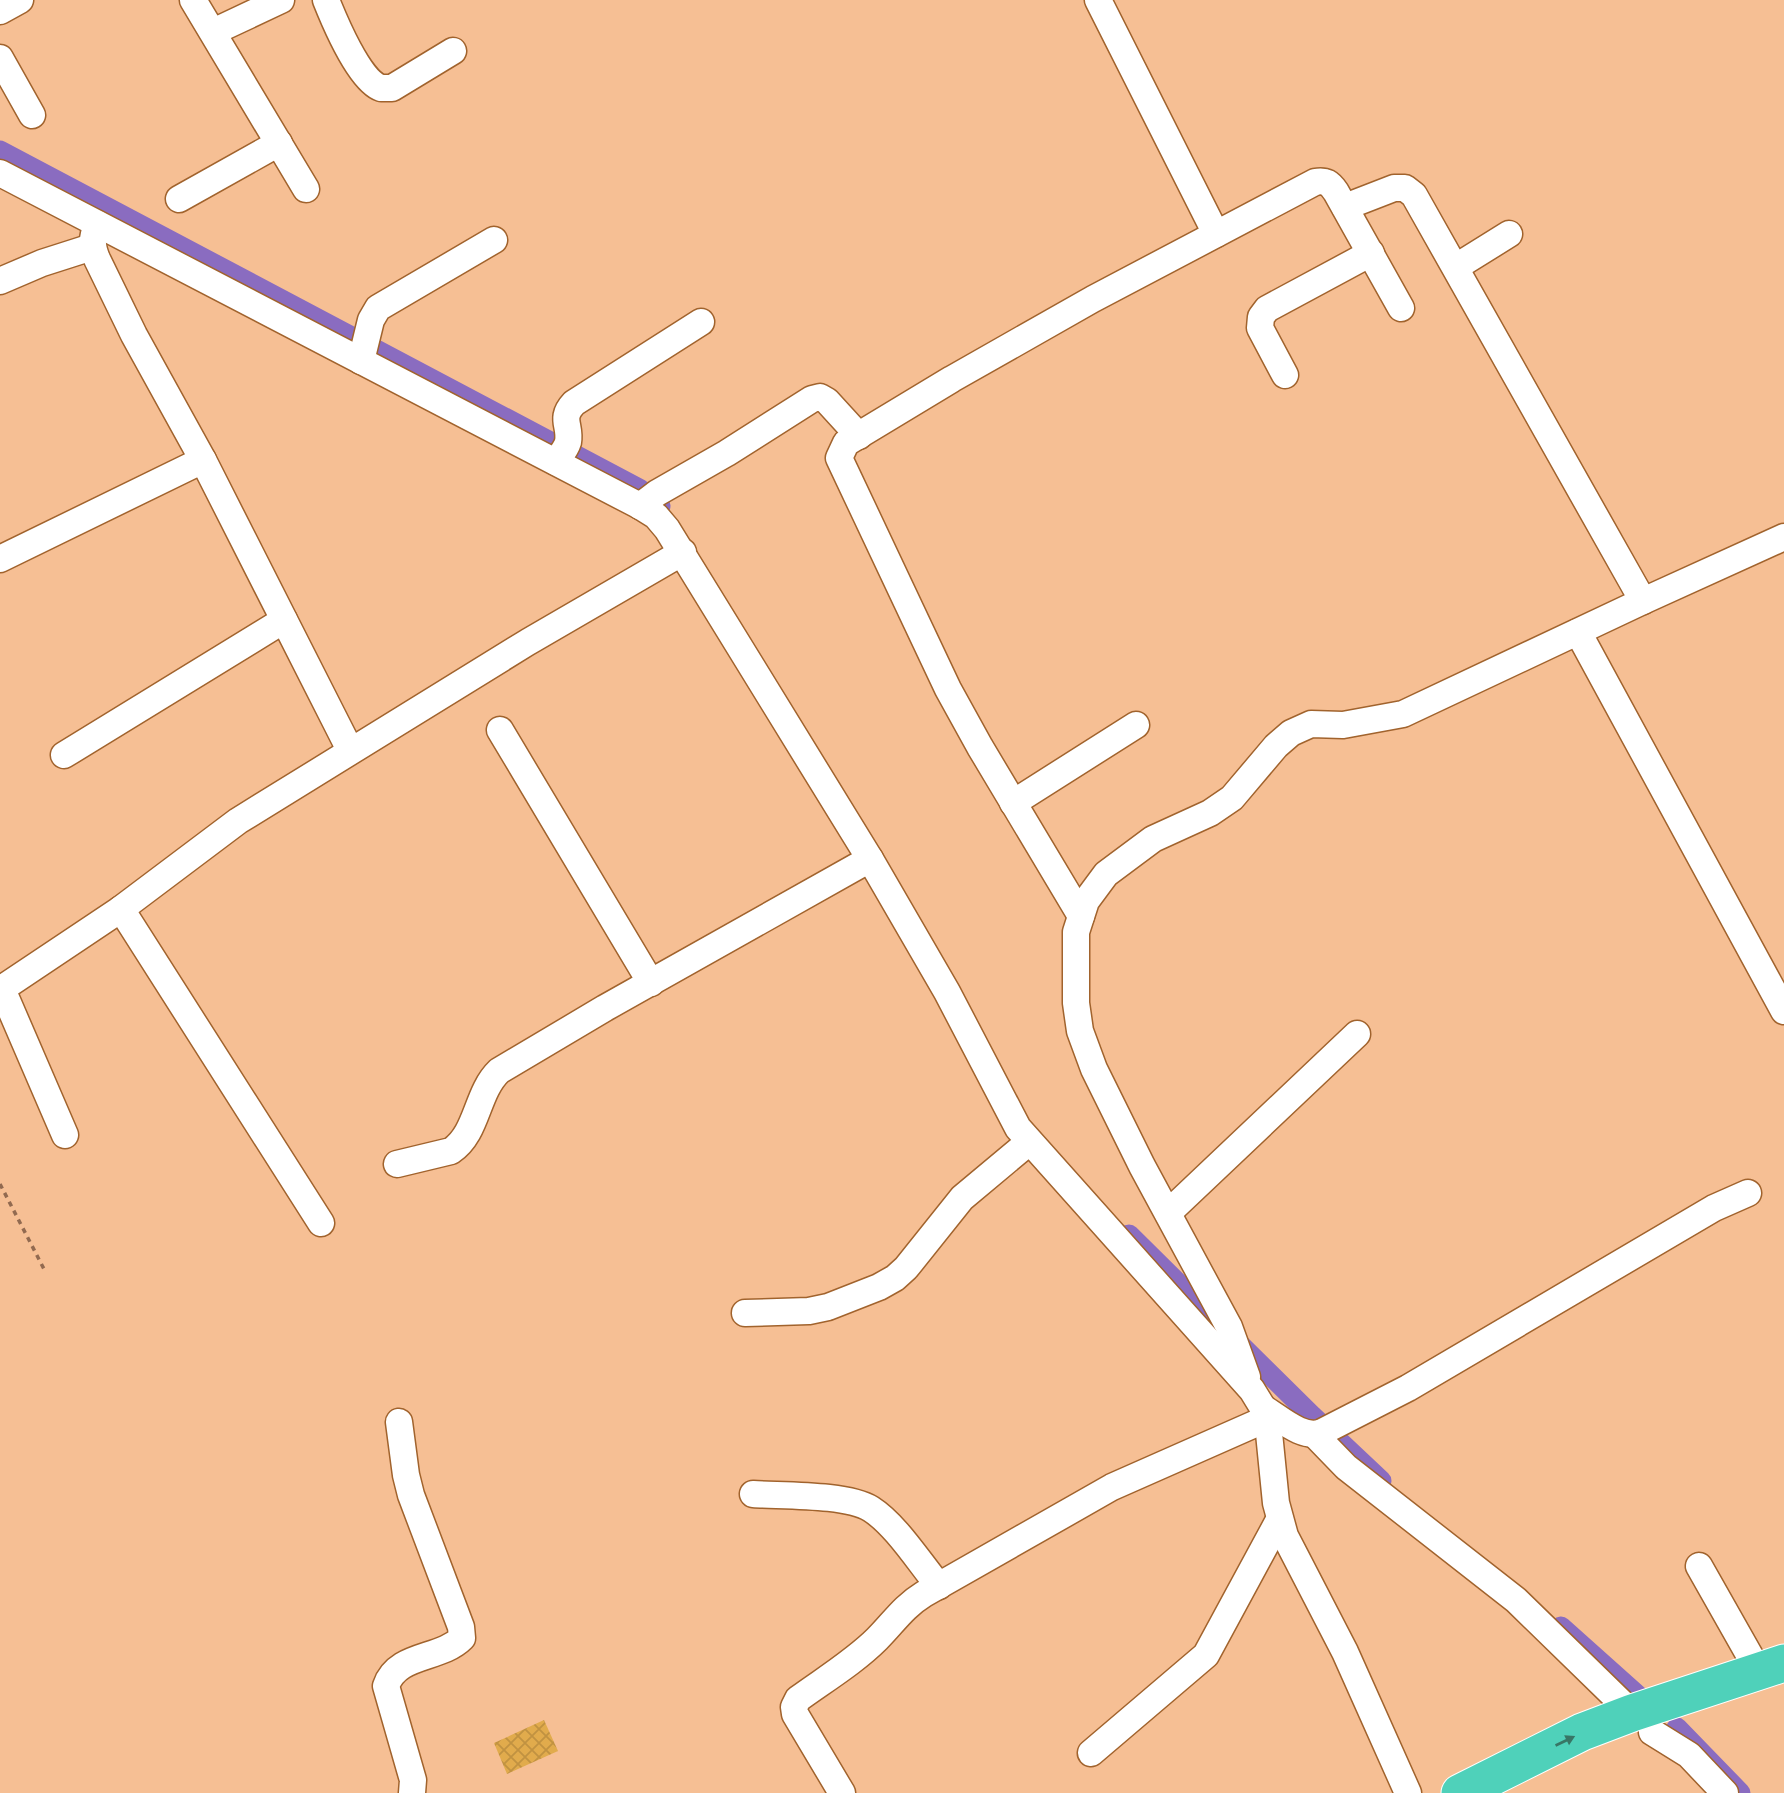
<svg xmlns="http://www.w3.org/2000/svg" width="1784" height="1793" viewBox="0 0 1784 1793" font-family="'Varela Round',sans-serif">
	<defs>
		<pattern id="building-cross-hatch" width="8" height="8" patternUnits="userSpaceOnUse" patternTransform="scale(1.75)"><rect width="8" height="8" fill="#e1ab4c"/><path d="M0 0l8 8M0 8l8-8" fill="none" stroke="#c19241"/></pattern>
	</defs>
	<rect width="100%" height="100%" fill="#f6bf94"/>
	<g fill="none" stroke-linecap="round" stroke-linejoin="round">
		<g stroke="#8a6cc0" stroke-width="21">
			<polyline points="0,151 639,489 660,506"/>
			<polyline points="1129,1235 1312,1416 1381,1481"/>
			<polyline points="1561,1627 1646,1703"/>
			<polyline points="1677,1728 1740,1793"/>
		</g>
	</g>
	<polygon fill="url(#building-cross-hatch)" points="544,1720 558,1751 507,1774 494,1743"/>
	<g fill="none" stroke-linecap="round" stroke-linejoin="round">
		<defs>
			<g id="minor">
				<polyline points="193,0 306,189"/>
				<path d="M326 0C334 20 359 81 381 88 381 88 391 88 392 88L453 51"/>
				<polyline points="1098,0 1216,234"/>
				<polyline points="0,11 20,0"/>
				<polyline points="213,32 281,0"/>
				<polyline points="0,58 32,115"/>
				<polyline points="0,173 640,506 656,516 667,529 870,859 947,992 1018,1128 1252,1390 1263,1408 1269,1433 1276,1503 1285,1536 1345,1652 1408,1793"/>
				<polyline points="179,199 279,143"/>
				<polyline points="1345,207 1394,188 1405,188 1414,195 1643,601"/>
				<path d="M97 224C92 238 91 245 97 259L134 335 203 460 350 750"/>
				<polyline points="1456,267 1509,234"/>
				<polyline points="0,281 42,263 92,247"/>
				<polyline points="361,361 371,320 378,308 494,240"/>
				<polyline points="1285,375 1260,328 1261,317 1267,309 1371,253"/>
				<path d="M556 462C560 456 566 449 568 442 571 425 559 419 574 403L701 322"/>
				<polyline points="640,506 657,493 727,453 812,399 820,397 827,401 859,436"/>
				<polyline points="0,559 203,460"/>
				<polyline points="1578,632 1784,1011"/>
				<polyline points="500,730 651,983"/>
				<polyline points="64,755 284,620"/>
				<polyline points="1013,803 1136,725"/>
				<polyline points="121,909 321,1223"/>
				<path d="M1081 916 980 747 948 689 839 458 846 443 952 379 1093 299 1315 182C1326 180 1330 183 1336 192L1401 308"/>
				<polyline points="2,989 65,1135"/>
				<polyline points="0,990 121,909 238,821 528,642 683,552"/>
				<path d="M397 1164 451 1151C478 1133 476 1093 499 1071L605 1008 870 859"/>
				<polyline points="1168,1213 1357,1034"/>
				<polyline points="745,1313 809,1311 828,1307 879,1287 895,1278 906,1268 962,1198 1029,1142"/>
				<polyline points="1247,1377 1229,1327 1142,1166 1094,1069 1080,1031 1076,1003 1076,932 1086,901 1106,874 1153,839 1210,813 1232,798 1276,746 1291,733 1311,724 1343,725 1403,714 1643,601 1784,537"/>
				<path d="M1263 1408C1280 1418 1303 1440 1322 1432L1408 1388 1714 1208 1748 1193"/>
				<path d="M399 1422 406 1475 411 1495 461 1627 462 1638C440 1660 397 1653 386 1686L413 1780 412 1793"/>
				<polyline points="1315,1435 1346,1467 1516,1600 1632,1713"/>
				<path d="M753 1494C783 1496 847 1494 871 1509 896 1525 919 1562 939 1586"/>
				<polyline points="1699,1566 1759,1672"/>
				<polyline points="1652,1732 1689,1755 1725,1793"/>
				<polyline points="1091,1753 1206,1655 1279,1520"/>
				<path d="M842 1793 795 1714 794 1707 798 1699C824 1680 854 1662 877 1639 894 1622 903 1607 924 1594L1112 1487 1266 1419"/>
			</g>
			<polyline id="highway" points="1460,1793 1582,1732 1632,1713 1784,1663"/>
		</defs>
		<use href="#minor" stroke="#a1632d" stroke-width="29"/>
		<use href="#highway" stroke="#fff" stroke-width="39"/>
		<polyline stroke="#926a50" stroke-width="3.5" stroke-dasharray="5 5" stroke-linecap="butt" points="0,1184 45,1271"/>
		<use href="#minor" stroke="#fff" stroke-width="26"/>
		<use href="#highway" stroke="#4fd1ba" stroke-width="37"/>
	</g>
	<defs><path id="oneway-solid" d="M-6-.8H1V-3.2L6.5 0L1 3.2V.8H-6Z" transform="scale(1.75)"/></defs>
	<use fill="#387666" href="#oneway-solid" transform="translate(1565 1741) rotate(-26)"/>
</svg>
